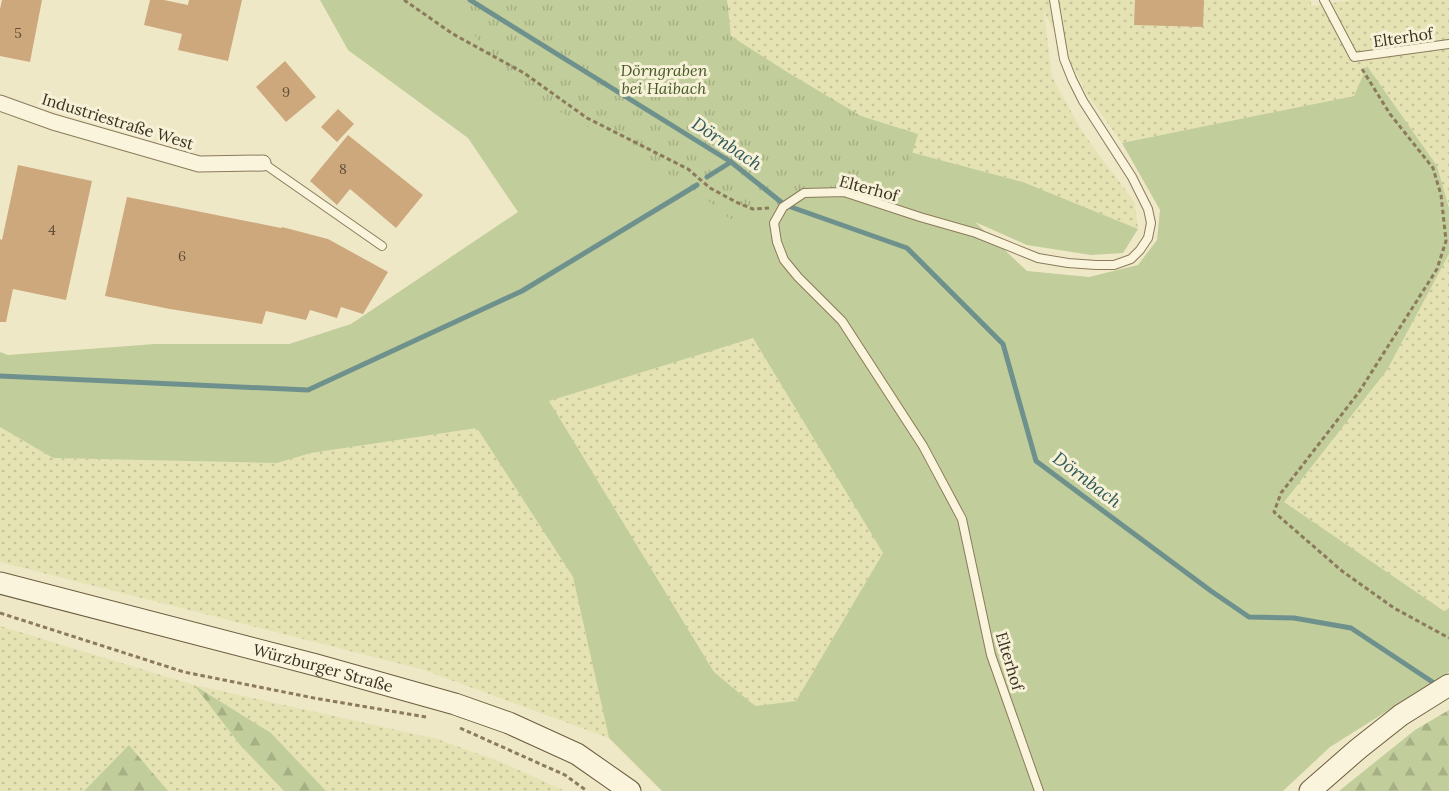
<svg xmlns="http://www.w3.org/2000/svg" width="1449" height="791" viewBox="0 0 1449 791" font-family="Lora,serif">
	<defs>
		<pattern id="farmland-dots" width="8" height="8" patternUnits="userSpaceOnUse" patternTransform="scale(1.5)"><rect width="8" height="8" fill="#e5e3b4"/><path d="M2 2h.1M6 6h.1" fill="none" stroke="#c5c39a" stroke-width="1.8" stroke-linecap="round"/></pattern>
		<pattern id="forest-firs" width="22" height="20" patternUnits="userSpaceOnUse" patternTransform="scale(1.5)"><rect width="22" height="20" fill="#c1cd9a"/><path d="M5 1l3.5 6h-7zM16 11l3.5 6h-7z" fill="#a7b084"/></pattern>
		<pattern id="park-tufts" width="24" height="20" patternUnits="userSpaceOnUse" patternTransform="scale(1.5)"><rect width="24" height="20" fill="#c1cd9a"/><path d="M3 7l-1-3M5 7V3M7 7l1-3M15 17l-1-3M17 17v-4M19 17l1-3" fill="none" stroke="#a7b084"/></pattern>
	</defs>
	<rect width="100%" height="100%" fill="#efe8c7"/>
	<g fill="url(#farmland-dots)">
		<polygon points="703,0 1310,0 1312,6 1351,0 1449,0 1449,208 1437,166 1367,67 1354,96 1122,143 1087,94 1044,12 1052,77 1083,133 1135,203 1138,229 1023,182 910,152 730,51"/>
		<polygon points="1449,254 1449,609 1444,611 1283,502 1387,370"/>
		<polygon points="753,338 883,553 796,701 755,706 714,672 548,401"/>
		<polygon points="0,427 53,458 277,463 311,453 477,428 573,577 609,738 421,669 0,562"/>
		<polygon points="0,626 194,685 437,739 501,762 565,791 326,791 271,733 196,686 241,746 284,791 168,791 129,745 84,791 0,791"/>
	</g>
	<path fill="#c1cd9a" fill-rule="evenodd" d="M320 0H522L730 51 910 152 1023 182 1138 229 1123 253 1091 255 1027 245 975 222 1027 271 1089 277 1138 265 1157 240 1160 210 1122 143 1354 96 1367 66 1437 166 1449 208V254L1387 370 1284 502 1444 611 1449 609V672L1330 747 1283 791H662L609 738 573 577 477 428 311 453 277 463 53 458 0 427V352L8 355 155 344H289L351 324 518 212 468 138 348 50ZM753 338 883 553 796 701 755 706 714 672 549 401Z"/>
	<g fill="url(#forest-firs)">
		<polygon points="194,685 271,733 326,791 284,791 241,746"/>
		<polygon points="1449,710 1449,791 1339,791 1415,730"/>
		<polygon points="129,745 168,791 84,791"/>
	</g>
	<polygon fill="url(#park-tufts)" points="445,0 727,0 731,36 787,72 861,116 918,134 898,201 863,193 817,187 772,208 770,212 730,219 704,197 643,157 511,85 496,68 482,44"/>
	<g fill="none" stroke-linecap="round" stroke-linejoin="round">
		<g stroke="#6e918d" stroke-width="5">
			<polyline points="470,0 731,162 781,202"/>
			<polyline points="707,177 731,162"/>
			<polyline points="791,207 907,248 1003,344 1036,461 1211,591 1249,617 1294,618 1351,628 1437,685"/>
			<polyline points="0,376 308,390 522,291 697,185"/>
		</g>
	</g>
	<g fill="#cda87d">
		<polygon points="2,0 42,0 30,62 0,56 0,9"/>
		<polygon points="150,0 164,0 188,5 189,0 242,0 228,61 178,50 182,34 144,25"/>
		<polygon points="1135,0 1204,0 1203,27 1134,25"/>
		<polygon points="285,61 316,97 286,122 256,87"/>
		<polygon points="338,109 354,124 337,142 321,127"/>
		<polygon points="348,135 423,195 396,228 350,189 337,205 310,181"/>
		<polygon points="18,165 92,181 66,300 13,289 6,322 0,322 0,239 2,240"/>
		<polygon points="127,197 281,228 282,227 328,239 388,272 363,314 341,307 337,318 310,310 306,320 266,311 262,324 170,309 105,296"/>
	</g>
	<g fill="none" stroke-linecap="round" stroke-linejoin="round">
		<defs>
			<g id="lane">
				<polyline points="1324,0 1354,57 1449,44"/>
				<polyline points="263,163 382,246"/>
				<polyline points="1039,791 991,655 962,519 923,446 842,321 798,277 784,260 777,242 774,223 783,207 804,193 844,192 920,217 976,233 1038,258 1068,263 1096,265 1114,265 1131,259 1140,250 1148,238 1151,223 1148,209 1132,177 1083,101 1072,79 1064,59 1054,0"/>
			</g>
			<polyline id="street" points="0,103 53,122 199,164 263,163"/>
			<g id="secondary">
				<path id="s1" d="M0 583 316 665 455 704 509 723 577 754 630 791"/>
				<polyline points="1310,791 1358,749 1401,715 1449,685"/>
			</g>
		</defs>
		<use href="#lane" stroke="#8b7a5c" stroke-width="10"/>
		<use href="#street" stroke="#8b7a5c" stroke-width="17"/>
		<use href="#secondary" stroke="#6d5b3f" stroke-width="23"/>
		<g stroke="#8b7a5c" stroke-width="3" stroke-dasharray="4.5 3" stroke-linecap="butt">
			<polyline points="404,0 453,34 524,73 587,118 688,169 710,188 738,203 753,209 769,208"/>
			<polyline points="1362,69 1390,114 1433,168 1441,195 1446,241 1437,269 1359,392 1281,493 1274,512 1342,571 1394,608 1449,638"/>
			<polyline points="0,613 184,672 314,698 426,717"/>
			<polyline points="460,728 565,775 587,791"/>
		</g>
		<use href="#lane" stroke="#f9f4db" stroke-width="8"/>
		<use href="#street" stroke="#f9f4db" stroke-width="15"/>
		<use href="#secondary" stroke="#f9f4db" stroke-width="21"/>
	</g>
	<g text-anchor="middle" stroke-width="6" stroke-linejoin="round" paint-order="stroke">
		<g font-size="14" fill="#604e37">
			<text x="18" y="38">5</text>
			<text x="286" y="97">9</text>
			<text x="343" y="174">8</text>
			<text x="52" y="235">4</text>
			<text x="182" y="261">6</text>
		</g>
		<g font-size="16" fill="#3b3020" stroke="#f6f1d7">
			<text transform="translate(1403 37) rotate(-8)" y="6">Elterhof</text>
			<text transform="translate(118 121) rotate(17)" y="6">Industriestraße West</text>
			<text transform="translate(869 188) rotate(15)" y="6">Elterhof</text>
			<text transform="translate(1010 661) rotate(73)" y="6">Elterhof</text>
			<text dy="6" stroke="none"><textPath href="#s1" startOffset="334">Würzburger Straße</textPath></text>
		</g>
		<g font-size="16" font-style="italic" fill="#455826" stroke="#f6f1d7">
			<text x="664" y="76">Dörngraben<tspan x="664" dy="18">bei Haibach</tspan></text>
		</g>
		<g font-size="18" font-style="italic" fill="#2f585b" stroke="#f6f1d7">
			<text transform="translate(727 144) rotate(34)" y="6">Dörnbach</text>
			<text transform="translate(1087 480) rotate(37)" y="6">Dörnbach</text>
		</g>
	</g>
</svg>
